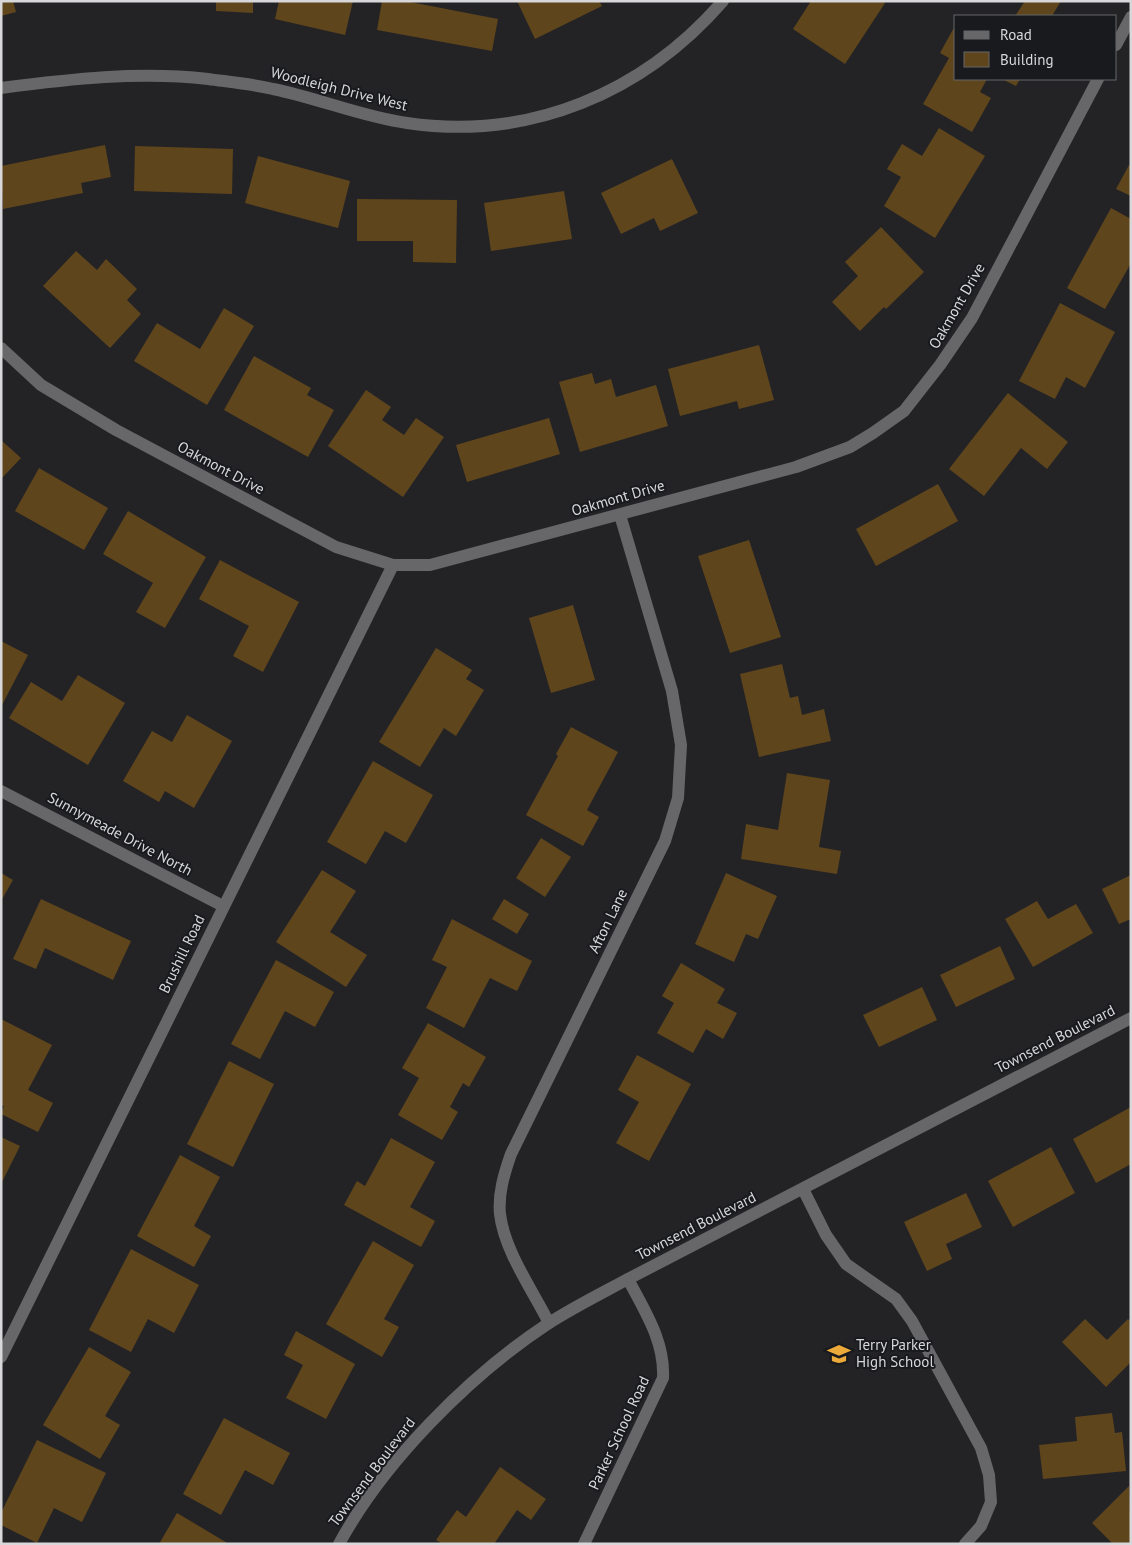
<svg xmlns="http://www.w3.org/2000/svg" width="1132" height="1545" viewBox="0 0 1132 1545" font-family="'PT Sans',sans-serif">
	<rect width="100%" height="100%" fill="#232326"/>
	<g fill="#5f451c">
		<polygon points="1,1 13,1 16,12 1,16"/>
		<polygon points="216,1 253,1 253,13 216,11"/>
		<polygon points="279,1 353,1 345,35 275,19"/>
		<polygon points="382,1 405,1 498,19 492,51 377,30"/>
		<polygon points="517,1 599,1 602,6 535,39"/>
		<polygon points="811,1 882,1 885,3 845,64 793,29"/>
		<polygon points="1025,1 1061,1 1052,16 1015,16"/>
		<polygon points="956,24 956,79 987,79 980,92 991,98 972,132 923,104 949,58 940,53"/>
		<polygon points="1002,79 1020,79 1016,86"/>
		<polygon points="939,128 985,156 935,238 884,206 901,177 887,169 902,144 922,156"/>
		<polygon points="105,145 111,177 81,183 83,193 3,209 1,166"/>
		<polygon points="135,146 233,149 232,194 134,191"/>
		<polygon points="258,156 350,181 338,228 245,203"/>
		<polygon points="672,159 698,213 660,231 654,218 621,234 601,193"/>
		<polygon points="1129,165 1131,166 1131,196 1116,189"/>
		<polygon points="564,191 572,239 491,251 484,203"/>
		<polygon points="357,199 457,200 456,263 413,262 413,241 357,241"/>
		<polygon points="1111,208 1131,219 1131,263 1105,309 1067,288"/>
		<polygon points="881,227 924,272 886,309 884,307 860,331 832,302 858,276 845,262"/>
		<polygon points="76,251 97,270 106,259 137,289 127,300 141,314 110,348 43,286"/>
		<polygon points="1060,303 1115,332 1085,388 1066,377 1055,399 1019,381"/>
		<polygon points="224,308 254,326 207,405 134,361 157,323 200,349"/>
		<polygon points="759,345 774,400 739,409 737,401 680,416 668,369"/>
		<polygon points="254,356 311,388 307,395 334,410 308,457 224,410"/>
		<polygon points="592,373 595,384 611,379 616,397 656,385 668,426 580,452 559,382"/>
		<polygon points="366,390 391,407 382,420 404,435 416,418 444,437 403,497 328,446"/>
		<polygon points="1008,393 1068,442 1047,469 1021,448 984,496 949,469"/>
		<polygon points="549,418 560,454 467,482 456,445"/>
		<polygon points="1,440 21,458 1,479"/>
		<polygon points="39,468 108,508 84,550 15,511"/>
		<polygon points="938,484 958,521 876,566 856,529"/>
		<polygon points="128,511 206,557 165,628 136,612 153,583 103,554"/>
		<polygon points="749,540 781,637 730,653 698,556"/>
		<polygon points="220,560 299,602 263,672 233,656 249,626 199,599"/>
		<polygon points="573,605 595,680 551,693 529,618"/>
		<polygon points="1,641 28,655 1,707"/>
		<polygon points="436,648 472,670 466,679 484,690 456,736 444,728 420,767 379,742"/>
		<polygon points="782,664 790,698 798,696 802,715 824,709 831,741 759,757 740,674"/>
		<polygon points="78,675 125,703 88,765 9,718 31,682 62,701"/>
		<polygon points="187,715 232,741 194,808 165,791 159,802 123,781 152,731 172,742"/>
		<polygon points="571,727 618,752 587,810 599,817 583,846 526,815 558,756 556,754"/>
		<polygon points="373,761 433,795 406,843 385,831 366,864 327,842"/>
		<polygon points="787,773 830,780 819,847 841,851 837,874 741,859 746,824 778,830"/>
		<polygon points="541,838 571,857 545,897 516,878"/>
		<polygon points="322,870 356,891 330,932 367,955 346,987 276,942"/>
		<polygon points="1,873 13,880 1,901"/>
		<polygon points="726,873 777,896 758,939 746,934 734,962 695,944"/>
		<polygon points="1131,875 1131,919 1119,924 1102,889"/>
		<polygon points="41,899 131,941 113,980 45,948 36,969 13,959"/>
		<polygon points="504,899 529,914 517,934 492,919"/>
		<polygon points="1037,901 1048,919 1076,904 1093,933 1033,967 1005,919"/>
		<polygon points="452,919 532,961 517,991 490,978 464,1028 426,1008 447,967 432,960"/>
		<polygon points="1000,946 1015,979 956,1007 940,975"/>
		<polygon points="276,960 334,992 315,1027 285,1011 260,1059 231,1044"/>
		<polygon points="681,963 725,989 717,1003 737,1013 723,1039 706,1029 693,1053 657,1033 674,1003 662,996"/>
		<polygon points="922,987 937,1020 879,1047 863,1015"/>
		<polygon points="1,1019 52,1045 28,1090 53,1103 38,1132 1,1114 4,1106 1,1105"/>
		<polygon points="428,1023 486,1057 469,1087 463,1083 450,1107 458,1112 442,1140 398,1115 419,1078 402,1068"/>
		<polygon points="637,1055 691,1084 649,1161 616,1143 639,1102 618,1090"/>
		<polygon points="229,1061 274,1084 233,1167 187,1144"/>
		<polygon points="1131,1107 1131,1164 1096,1183 1073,1139"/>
		<polygon points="1,1137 20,1146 1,1184"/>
		<polygon points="391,1138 435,1162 410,1207 435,1221 421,1247 344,1205 357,1181 365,1186"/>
		<polygon points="1051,1147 1075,1193 1013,1227 988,1181"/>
		<polygon points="180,1155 220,1177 194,1226 211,1236 194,1267 137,1236"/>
		<polygon points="966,1193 982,1227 946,1244 952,1259 927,1271 904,1222"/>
		<polygon points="373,1241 414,1265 384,1319 399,1327 382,1357 326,1324"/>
		<polygon points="131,1249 199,1285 174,1333 148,1319 131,1352 89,1330"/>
		<polygon points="1085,1319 1107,1340 1128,1319 1131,1322 1131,1362 1106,1387 1062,1342"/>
		<polygon points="296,1331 355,1364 326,1419 286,1398 303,1365 284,1355"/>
		<polygon points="89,1347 131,1372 105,1416 120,1425 100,1459 43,1425"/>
		<polygon points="1112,1413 1115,1433 1122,1432 1126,1471 1043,1479 1039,1445 1077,1441 1075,1417"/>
		<polygon points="224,1418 290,1453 273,1485 245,1470 221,1515 183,1494"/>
		<polygon points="37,1440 106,1473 82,1522 54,1508 37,1543 1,1525 1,1513"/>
		<polygon points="500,1467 546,1499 531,1520 517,1510 494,1544 443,1544 436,1540 457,1510 466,1517"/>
		<polygon points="1129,1486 1131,1544 1113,1544 1092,1523"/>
		<polygon points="177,1513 229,1544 159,1544"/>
	</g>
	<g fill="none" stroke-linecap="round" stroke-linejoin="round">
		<g stroke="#676769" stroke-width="12">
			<polyline points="1116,45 1131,17"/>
			<path d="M1 88C70 79 139 71 208 79 230 82 252 84 273 89 318 98 362 117 407 123 530 141 643 93 723 1"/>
			<polyline points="1,348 41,385 116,430 336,547 393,565 430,565 796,467 850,447 873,433 904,411 940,365 972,318 1098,79"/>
			<polyline points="1,791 223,906"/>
			<polyline points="803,1189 826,1235 846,1264 896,1299 912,1321 981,1448 989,1475 991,1502 981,1526 965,1544"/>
			<path d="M549 1323C533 1291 504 1250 500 1214 498 1194 504 1174 511 1154L665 841 678 798 681 745 672 691 620 515"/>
			<polyline points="1,1357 393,565"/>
			<path d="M339 1544C384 1461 470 1375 549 1323 574 1307 602 1293 628 1279L1131 1018"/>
			<path d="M584 1544 663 1378C665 1341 644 1310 628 1279"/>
		</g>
	</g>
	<defs>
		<symbol id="school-bare" viewBox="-9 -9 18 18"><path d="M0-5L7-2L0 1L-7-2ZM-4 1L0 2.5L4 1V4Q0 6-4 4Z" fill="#ebaa39" stroke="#191a1d" stroke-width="2.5" paint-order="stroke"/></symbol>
	</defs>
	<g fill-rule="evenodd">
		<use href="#school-bare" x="823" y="1338" width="32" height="32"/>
	</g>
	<g text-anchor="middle" stroke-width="4" stroke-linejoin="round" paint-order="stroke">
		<g font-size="15" fill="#d8d8db" stroke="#191a1d">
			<text transform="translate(339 89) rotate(14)" y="5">Woodleigh Drive West</text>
			<text transform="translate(957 306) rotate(-60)" y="5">Oakmont Drive</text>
			<text transform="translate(221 468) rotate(28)" y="5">Oakmont Drive</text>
			<text transform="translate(618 498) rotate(-16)" y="5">Oakmont Drive</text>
			<text transform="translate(120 834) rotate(28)" y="5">Sunnymeade Drive North</text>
			<text transform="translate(608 921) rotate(-64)" y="5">Afton Lane</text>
			<text transform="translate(182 954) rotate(-64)" y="5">Brushill Road</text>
			<text transform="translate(1055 1039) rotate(-27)" y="5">Townsend Boulevard</text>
			<text transform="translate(696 1226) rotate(-27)" y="5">Townsend Boulevard</text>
			<text transform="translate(619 1433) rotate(-65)" y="5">Parker School Road</text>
			<text transform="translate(372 1472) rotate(-53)" y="5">Townsend Boulevard</text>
		</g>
		<g font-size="15" fill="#d8d8db" stroke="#191a1d" text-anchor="start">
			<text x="856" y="1350">Terry Parker<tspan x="856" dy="17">High School</tspan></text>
		</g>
	</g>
	<rect width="1132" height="1545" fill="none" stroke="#d8d8db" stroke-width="5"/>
	<rect x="954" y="15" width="162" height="65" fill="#191a1d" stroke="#656669"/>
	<rect x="964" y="31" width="25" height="8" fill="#676769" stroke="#656669"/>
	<text x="1000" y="40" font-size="15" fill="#d8d8db">Road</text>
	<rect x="964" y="52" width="25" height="15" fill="#5f451c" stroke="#656669"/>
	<text x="1000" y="65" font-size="15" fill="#d8d8db">Building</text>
</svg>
